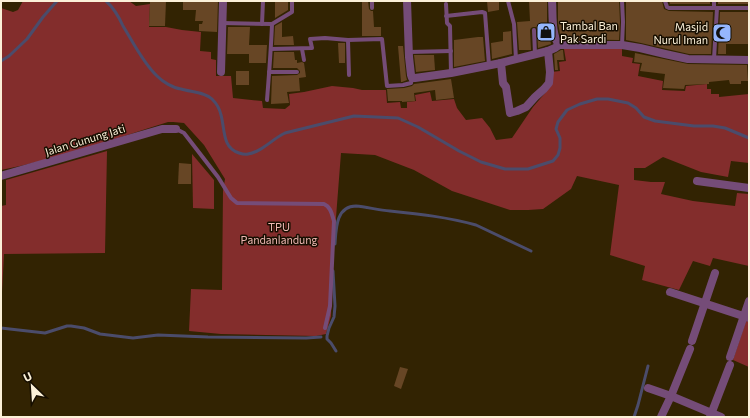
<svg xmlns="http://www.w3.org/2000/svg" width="750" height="418" viewBox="0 0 750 418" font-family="Commissioner,sans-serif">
	<rect width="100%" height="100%" fill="#322302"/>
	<g fill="#832d2c">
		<path d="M23 1H129L136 6 150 4 149 27H166L182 30 201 32 200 51 211 52V59L216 60V76H231L233 98 262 101 263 108 285 109 290 105 289 94 304 92 332 86 353 88 362 90H386L387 103 400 102 401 108H407V102L416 101 415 95 430 92 432 101 454 99 457 108 466 120 482 118 490 128 496 140 512 138 533 107 546 92 551 72 560 71 559 62 566 61 564 49H622V56L633 58 632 63 640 64 638 76 663 81 662 90 685 91 686 86 707 84V89H711V94H719V97L749 94V163L731 161 728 177 701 172 663 157 645 168H634V180L651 182H665L661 194 693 201 735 206 737 193 749 194V266L713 258 710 266 693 261 679 290 642 280 645 266 610 255 619 185 577 176 571 189 543 209 528 210H510L452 191 414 170 375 155 341 153 333 256 331 316 326 334 316 336 221 334 189 331 191 289 222 290 223 191 225 179 204 145 184 123 173 122H168C113 139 58 159 1 170V8L13 12 18 10Z"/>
		<polygon points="107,151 105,253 4,254 1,311 1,206 6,205 6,180"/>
		<polygon points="192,154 214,180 214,209 193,208"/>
		<polygon points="746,321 749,322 749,367 733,360"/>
	</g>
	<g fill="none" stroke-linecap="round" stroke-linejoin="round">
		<g stroke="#4b4c6b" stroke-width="3">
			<path d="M106 1C114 8 119 17 123 26 133 42 143 63 157 76 163 82 173 88 181 89 191 92 205 92 212 99 216 103 220 110 221 115 225 129 222 148 239 153 242 154 245 155 248 154 262 152 272 139 285 133L354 116 398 118 418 127 459 151 481 162 505 169H528L553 161 558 155 560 148V138L556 129 558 122 567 110 580 104 597 99H608L628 103 636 108 644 117 655 121 694 126H713L725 128 749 138"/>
			<polyline points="1,61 9,56 27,39 43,17 57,1"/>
			<path d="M335 244C336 229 336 206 356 206 367 207 378 210 390 211 419 214 447 217 476 225L531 251"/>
			<polyline points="333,271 335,306 334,317 329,328 327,336 327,339 331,343 336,351"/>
			<polyline points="1,328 45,333 67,326 71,326 84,328 100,334 133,338 158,335 208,337 306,338 321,337"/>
			<polyline points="634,417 638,405 648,366"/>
		</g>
	</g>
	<g fill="#674625">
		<polygon points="150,1 166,1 165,26 149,26"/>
		<polygon points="183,1 218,1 217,32 199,31 199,24 202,24 203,21 195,21 196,10 183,10"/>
		<polygon points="275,1 288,1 288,10 275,18"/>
		<polygon points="362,1 368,1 369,9 371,11 373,11 374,27 381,27 381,36 362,36"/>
		<polygon points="487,1 499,1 499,10 488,12"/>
		<polygon points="529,1 547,1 547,24 551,44 538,48 537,29 536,27 533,27 531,28 530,30 531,50 519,50 517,22 530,21"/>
		<polygon points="558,1 619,1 620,22 619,40 565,39 565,34 560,34 558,23"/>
		<polygon points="626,1 662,1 664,9 669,11 713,12 711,54 689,54 641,43 626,40"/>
		<polygon points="669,1 710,1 710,4 670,4"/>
		<rect x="718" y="1" width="31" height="3"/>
		<polygon points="720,12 749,12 749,44 726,44 726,54 718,54"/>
		<polygon points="282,22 282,37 293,36 294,45 274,45 275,26"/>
		<polygon points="228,27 250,27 249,45 267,45 266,63 249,63 249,54 227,54"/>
		<polygon points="511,31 512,54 492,59 491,43 503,41 503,32"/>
		<polygon points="478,37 483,37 485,61 454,67 454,40"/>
		<polygon points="338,43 345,43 345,63 339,63"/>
		<polygon points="398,46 403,46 406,76 407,80 402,82 401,82"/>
		<polygon points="561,50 563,50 564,60 557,60 558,70 555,70 554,54"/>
		<polygon points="274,52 294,52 295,60 297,60 297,63 302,62 304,63 306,77 299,78 300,91 287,92 289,103 271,104 272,76 297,75 300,73 300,71 297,68 273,68"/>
		<polygon points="635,53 688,64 747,65 748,81 741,81 741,84 730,84 729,80 709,82 709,84 685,85 684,89 663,88 665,74 640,71 642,63 634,62"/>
		<polygon points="414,55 434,55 435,70 416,72"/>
		<rect x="236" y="71" width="13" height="14"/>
		<polygon points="451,79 454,98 436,100 435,90 414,93 415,101 402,102 402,101 388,101 387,89 404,88 412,86 414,84"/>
		<polygon points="179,163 191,164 191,184 178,184"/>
		<polygon points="400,367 408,369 401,389 394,386"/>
	</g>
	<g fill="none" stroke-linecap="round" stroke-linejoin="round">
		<g stroke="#754c78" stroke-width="4">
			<polyline points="372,1 372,8"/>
			<polyline points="508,1 514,24 516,59"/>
			<polyline points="622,1 623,22 622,45"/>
			<polyline points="665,1 667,7 669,8 714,8 714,1"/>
			<polyline points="446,4 447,23 450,26 451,73"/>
			<polyline points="715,8 749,8"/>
			<polyline points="446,16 482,12 485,13 489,65"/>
			<polyline points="222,23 272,24 292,12 292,1"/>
			<polyline points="262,24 263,1"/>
			<polyline points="534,30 535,54"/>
			<polyline points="348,40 349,75"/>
			<polyline points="271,49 312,48 310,39 325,38 348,40 382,39 387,86 403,85 411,83 412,78"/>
			<polyline points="302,49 304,60"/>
			<polyline points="409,52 451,51"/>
			<polyline points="714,59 717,8"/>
			<polyline points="269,72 297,72"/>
			<path d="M267 100C269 75 271 50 272 24"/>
			<path d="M176 129 184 133 218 177 231 198 237 203 324 204C331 207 332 215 334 221L330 306 325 328"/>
		</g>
		<g stroke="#754c78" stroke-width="8">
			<polyline points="407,1 409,57 411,75 412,78 415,78 451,73 501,63 548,51 555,48 559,45"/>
			<path d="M552 1C553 14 551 34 559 45"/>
			<polyline points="559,45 622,45 640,48 665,54 688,59 749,60"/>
			<polyline points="501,63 503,83 506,87 510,113 517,111 526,107 535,97 544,89 549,83 550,72 548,51"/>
			<polyline points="221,72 223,1"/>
			<polyline points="1,176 162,129 176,129"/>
			<polyline points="697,181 749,188"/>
			<polyline points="670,292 749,318"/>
			<polyline points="692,341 715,273"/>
			<polyline points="730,357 749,301"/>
			<polyline points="648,388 671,396 721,417"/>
			<polyline points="661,417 671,396 690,349"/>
			<polyline points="710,417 730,365"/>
		</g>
	</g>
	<defs>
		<symbol id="shop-square" viewBox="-11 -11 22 22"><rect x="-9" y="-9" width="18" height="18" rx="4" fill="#95b6fd" stroke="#160e00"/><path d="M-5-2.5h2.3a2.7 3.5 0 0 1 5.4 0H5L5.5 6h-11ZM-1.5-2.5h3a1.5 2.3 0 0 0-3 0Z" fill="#111"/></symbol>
		<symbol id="mosque-square" viewBox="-11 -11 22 22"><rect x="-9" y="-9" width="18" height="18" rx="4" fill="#95b6fd" stroke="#160e00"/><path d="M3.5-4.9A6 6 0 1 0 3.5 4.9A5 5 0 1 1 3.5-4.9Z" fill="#111"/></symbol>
	</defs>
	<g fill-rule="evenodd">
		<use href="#shop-square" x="535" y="21" width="22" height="22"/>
		<use href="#mosque-square" x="711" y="22" width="22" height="22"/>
	</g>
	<g text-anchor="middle" stroke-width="3" stroke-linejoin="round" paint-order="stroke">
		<g font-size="11" fill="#fbf0d8" stroke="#160e00" text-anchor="start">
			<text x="560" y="30">Tambal Ban<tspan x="560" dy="13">Pak Sardi</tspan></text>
			<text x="708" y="31" text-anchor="end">Masjid<tspan x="708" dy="13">Nurul Iman</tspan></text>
		</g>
		<g font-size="11" fill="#fbf0d8" stroke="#160e00">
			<text transform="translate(85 140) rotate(-17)" y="4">Jalan Gunung Jati</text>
		</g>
		<g font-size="11" fill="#eeb8b3" stroke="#160e00">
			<text x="279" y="231">TPU<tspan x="279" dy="13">Pandanlandung</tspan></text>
		</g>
	</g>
	<rect width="750" height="418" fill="none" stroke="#fbf0d8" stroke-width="4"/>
	<g transform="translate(32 386) rotate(335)" stroke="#160e00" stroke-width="3" paint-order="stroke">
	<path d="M0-3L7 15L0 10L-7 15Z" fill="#fbf0d8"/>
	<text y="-6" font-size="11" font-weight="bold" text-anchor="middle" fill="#fbf0d8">U</text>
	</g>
</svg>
